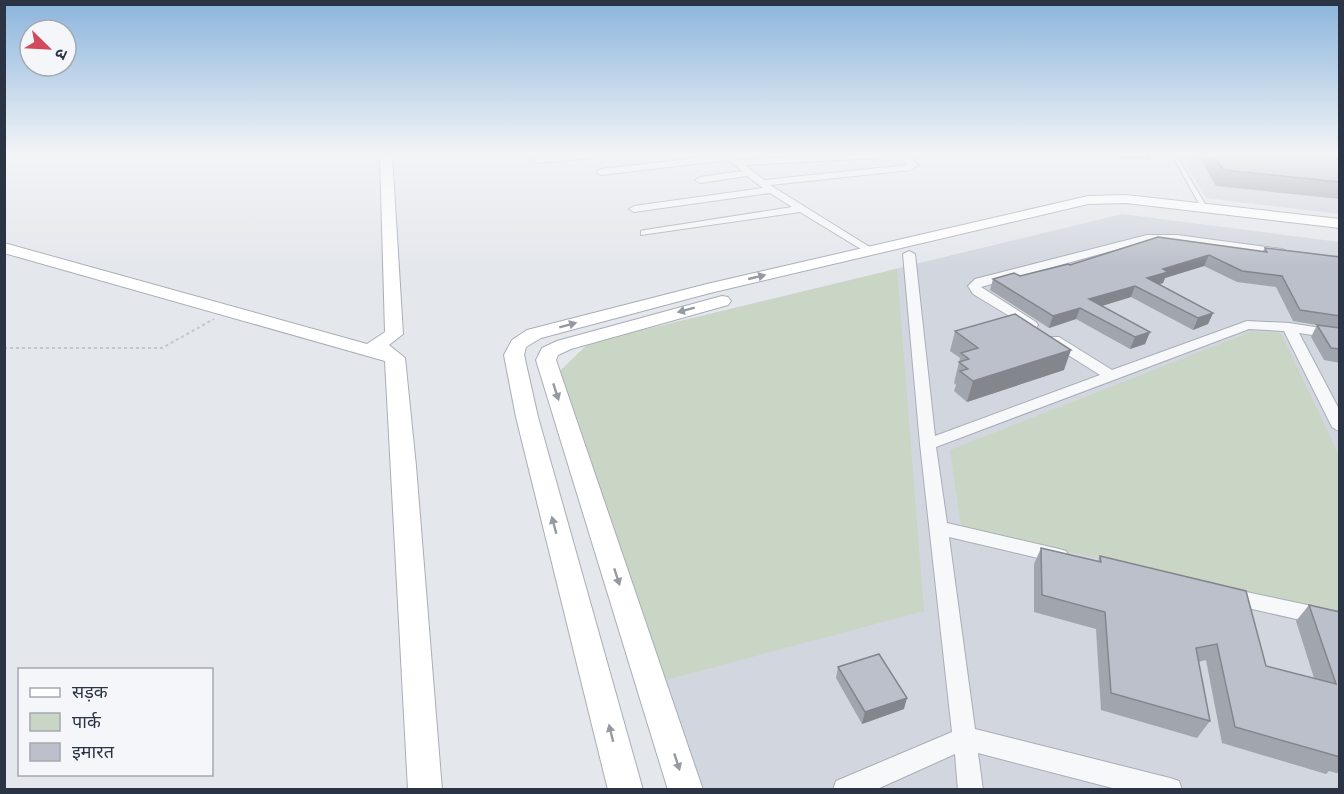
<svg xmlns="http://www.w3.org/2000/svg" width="1344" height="794" viewBox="0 0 1344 794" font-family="'Noto Sans','Noto Sans Devanagari',sans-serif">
	<rect width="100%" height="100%" fill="#e4e7ec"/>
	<g fill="#d2d6de">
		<polygon points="1181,155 1339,155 1339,214 1206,198"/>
		<polygon points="1122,214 1339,242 1339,789 703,789 560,371 589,343"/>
	</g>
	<g fill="#c9d6c5">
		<polygon points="897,269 924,611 666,680 560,371 589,343"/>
		<polygon points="1253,331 1281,333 1339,455 1339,614 961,527 950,450"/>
	</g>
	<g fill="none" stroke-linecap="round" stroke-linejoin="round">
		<defs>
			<polygon id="lane" points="1172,155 1176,155 1208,209 1207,210 1202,209"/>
			<g id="street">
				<polygon points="564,155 596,155 592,158 537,163 532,160 537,157"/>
				<polygon points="723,155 732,155 739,160 834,155 883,155 879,158 745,165 764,180 908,165 900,155 909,155 918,165 911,170 770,185 873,249 875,251 869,254 800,212 641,235 641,231 645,230 792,207 770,193 634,212 629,209 634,206 763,188 747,176 700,183 695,180 700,177 742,171 728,160 601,175 596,172 601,169"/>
				<polygon points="1147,235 1177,235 1282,249 1288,252 1282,255 1177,241 1147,241 981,287 1036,322 1038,325 1036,328 1031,329 973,294 968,286 975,279"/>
				<polygon points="909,251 915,254 935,436 1100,375 1049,343 1047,340 1049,337 1059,337 1112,370 1247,321 1289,323 1340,331 1340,339 1299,333 1340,411 1340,432 1332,427 1284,331 1249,329 936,447 947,523 1059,549 1066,551 1069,556 1066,561 1059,563 949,537 975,729 1170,778 1179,781 1182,790 1120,790 978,753 983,790 958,790 955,754 875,790 833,790 836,781 952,732 920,444 903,254"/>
				<polygon points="1228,588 1340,612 1340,629 1221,602 1218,596 1221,590"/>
			</g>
			<g id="secondary">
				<polygon points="380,155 392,155 403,334 389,345 405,358 416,466 442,790 408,790 385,361 4,253 4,243 367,344 385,332"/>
				<polygon points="1126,195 1340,219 1340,228 1126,203 1088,204 710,293 541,338 526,347 524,355 538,417 643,790 608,790 516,417 504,355 512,340 527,330 707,284 1088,196"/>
				<polygon points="722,296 728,297 731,301 728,305 571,349 558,355 556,360 703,790 668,790 536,360 542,348 557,341"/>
			</g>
		</defs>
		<use href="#lane" stroke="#a9aeb7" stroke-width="2"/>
		<use href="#street" stroke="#a9aeb7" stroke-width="2"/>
		<use href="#secondary" stroke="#a9aeb7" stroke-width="2"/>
		<polyline stroke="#c2c5cb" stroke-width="2" stroke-dasharray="3 3" stroke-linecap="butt" points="4,348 162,348 214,319"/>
		<use href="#lane" fill="#f7f8fa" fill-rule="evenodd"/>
		<use href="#street" fill="#f7f8fa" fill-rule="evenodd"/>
		<use href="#secondary" fill="#fff" fill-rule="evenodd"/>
	</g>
	<g fill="#a1a5ae">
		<polygon points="1091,155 1152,155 1150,160"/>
		<polygon points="1198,155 1333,155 1340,182 1340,199 1216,186"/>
		<polygon points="1265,248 1340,257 1340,363 1324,360 1311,337 1317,325 1293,321 1276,287 1237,282 1204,266 1165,278 1163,283 1159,284 1213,313 1208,324 1193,330 1131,297 1102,306 1150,332 1145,344 1130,349 1076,319 1049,328 990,290 993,279 1020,276 1070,265 1263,251"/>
		<polygon points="955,331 1064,370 967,402 954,391 956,385 954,383 960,358 950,351"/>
		<polygon points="1041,548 1098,561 1100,556 1266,666 1314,678 1296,621 1309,605 1340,612 1340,774 1329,771 1326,774 1222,743 1206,660 1198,662 1210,721 1197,738 1101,710 1096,629 1034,612 1034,564"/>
		<polygon points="838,667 904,709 862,724 836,678"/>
	</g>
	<g fill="#83868d">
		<polygon points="1209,255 1204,266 1165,278 1163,283 1142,289 1147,278 1163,269"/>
		<polygon points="1135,286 1131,297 1085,311 1089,299"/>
		<polygon points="1080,308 1076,319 1049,328 1053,316"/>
		<polygon points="1213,313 1208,324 1193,330 1198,318"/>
		<polygon points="1150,332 1145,344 1130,349 1135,337"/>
		<polygon points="1071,350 1064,370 967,402 973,381"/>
		<polygon points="907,698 904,709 862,724 865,712"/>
	</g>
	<g fill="#bbc0ca" stroke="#83868d" stroke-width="1.5">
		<polygon points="1214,155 1333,155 1340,162 1340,182 1223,170"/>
		<polygon points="1158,237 1267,252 1265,248 1340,257 1340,316 1300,310 1282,276 1242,271 1209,255 1163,269 1168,272 1147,278 1213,313 1198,318 1135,286 1089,299 1150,332 1135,337 1080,308 1053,316 993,279 1014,273 1020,276 1068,264 1070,265"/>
		<polygon points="1015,314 1071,350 973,381 960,371 968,369 959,362 969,359 961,353 978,348 955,331"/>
		<polygon points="1317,325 1340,328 1340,349 1331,348"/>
		<polygon points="1041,548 1101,562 1100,556 1246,591 1266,666 1336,684 1309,605 1340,612 1340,757 1235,727 1217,644 1196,648 1210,721 1111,693 1105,612 1042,595"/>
		<polygon points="879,654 907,698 865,712 838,667"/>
	</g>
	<defs><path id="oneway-solid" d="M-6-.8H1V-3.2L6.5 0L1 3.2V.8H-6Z" transform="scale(1.5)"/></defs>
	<g fill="#959aa2">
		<use href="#oneway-solid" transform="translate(757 277) rotate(-13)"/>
		<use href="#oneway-solid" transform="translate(686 310) rotate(165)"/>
		<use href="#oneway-solid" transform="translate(568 325) rotate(-15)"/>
		<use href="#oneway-solid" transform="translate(556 392) rotate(72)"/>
		<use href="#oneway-solid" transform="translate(554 525) rotate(-105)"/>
		<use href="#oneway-solid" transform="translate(617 577) rotate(72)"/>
		<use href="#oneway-solid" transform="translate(611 733) rotate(-104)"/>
		<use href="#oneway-solid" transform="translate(677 762) rotate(72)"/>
	</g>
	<linearGradient id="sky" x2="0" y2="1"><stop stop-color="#8bb4dd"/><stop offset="0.58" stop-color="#f3f4f6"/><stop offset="1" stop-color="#f3f4f6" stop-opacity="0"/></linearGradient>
	<rect width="1344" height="266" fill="url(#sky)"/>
	<rect width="1344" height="794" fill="none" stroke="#2b3445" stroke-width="12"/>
	<rect x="18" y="668" width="195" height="108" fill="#f4f6f9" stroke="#a4a8b1" stroke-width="1.5"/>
	<rect x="30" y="688" width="30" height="9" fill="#ffffff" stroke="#a4a8b1" stroke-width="1.5"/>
	<text x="72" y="698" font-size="18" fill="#2b3445">सड़क</text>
	<rect x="30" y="713" width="30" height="18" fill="#c9d6c5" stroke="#a4a8b1" stroke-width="1.5"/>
	<text x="72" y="728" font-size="18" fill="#2b3445">पार्क</text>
	<rect x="30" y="743" width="30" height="18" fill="#bbc0ca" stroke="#a4a8b1" stroke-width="1.5"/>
	<text x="72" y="758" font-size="18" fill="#2b3445">इमारत</text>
	<g transform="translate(48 48) rotate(114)"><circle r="28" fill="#f4f6f9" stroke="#a4a8b1" stroke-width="1.5"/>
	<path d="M0-4.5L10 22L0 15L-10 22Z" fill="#d1495b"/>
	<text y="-9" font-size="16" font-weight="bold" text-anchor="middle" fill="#2b3445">उ</text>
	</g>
</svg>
